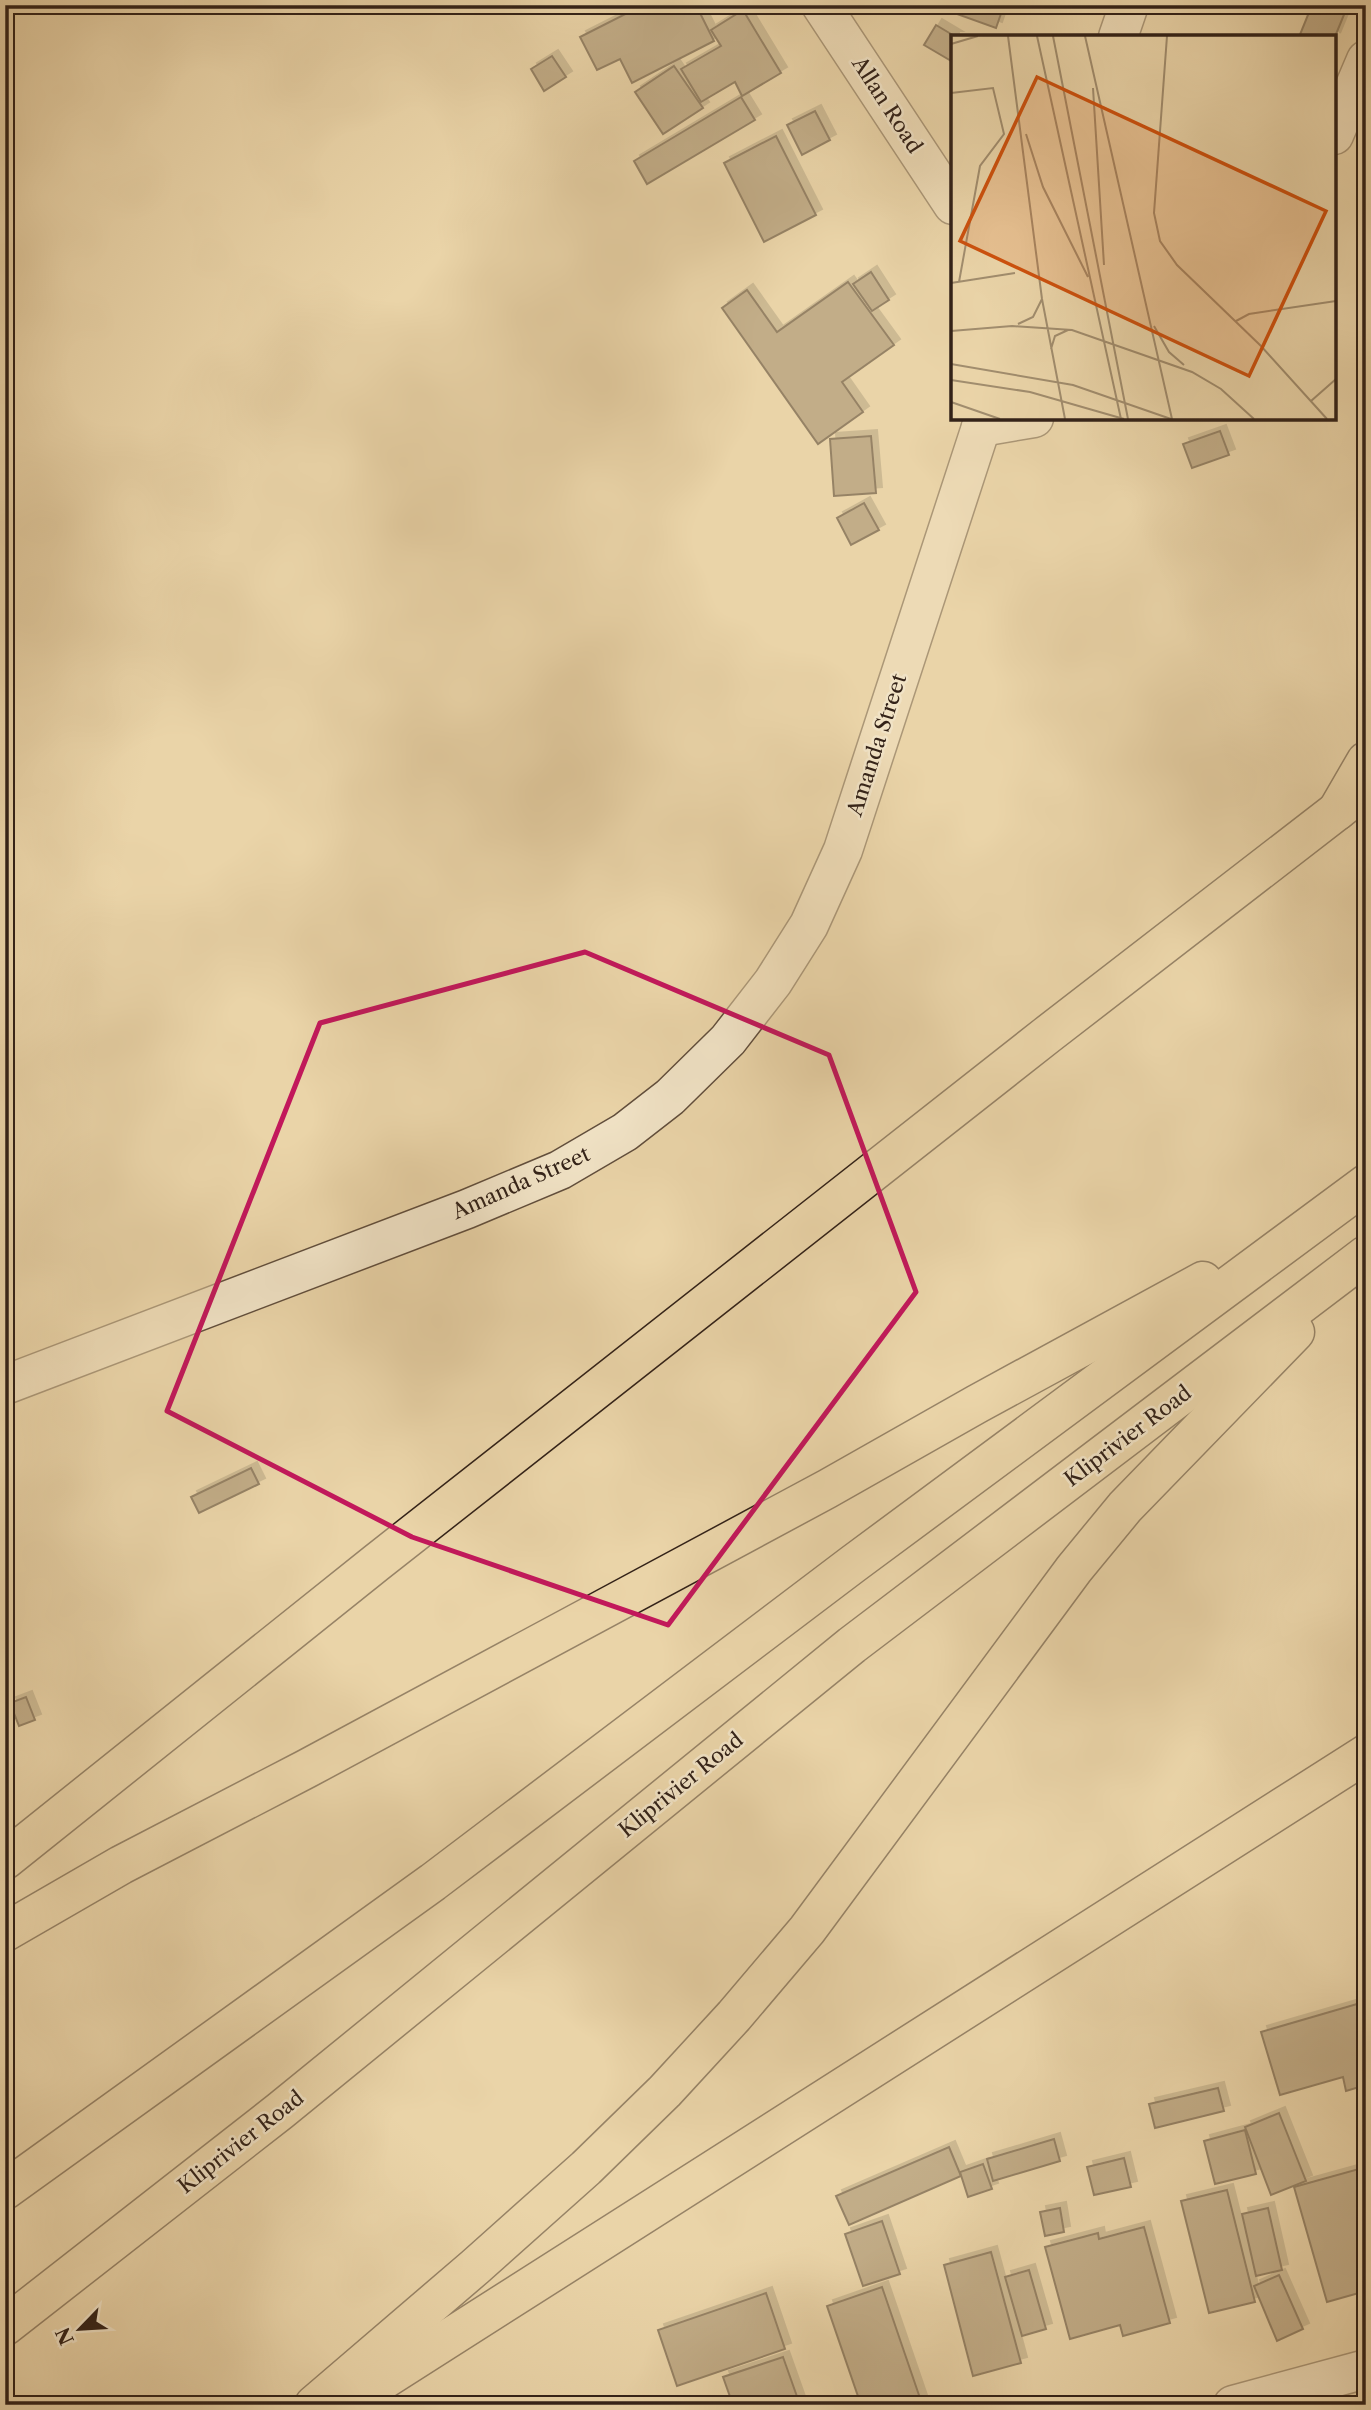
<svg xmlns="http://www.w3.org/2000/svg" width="1371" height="2410" viewBox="0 0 1371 2410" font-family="'Libre Caslon Text',serif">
	<defs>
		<filter id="shadow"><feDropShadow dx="6" dy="-6" stdDeviation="0" flood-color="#0004"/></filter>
	</defs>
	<rect width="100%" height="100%" fill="#ead4a8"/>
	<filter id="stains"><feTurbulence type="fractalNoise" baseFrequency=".00286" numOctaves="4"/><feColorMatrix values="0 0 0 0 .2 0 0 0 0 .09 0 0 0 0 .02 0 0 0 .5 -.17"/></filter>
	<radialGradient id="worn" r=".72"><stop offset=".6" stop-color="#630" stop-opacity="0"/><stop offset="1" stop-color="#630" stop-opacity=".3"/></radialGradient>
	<g fill="#927f63" stroke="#332218" stroke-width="2" filter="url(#shadow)">
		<polygon points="643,5 696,5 714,41 632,83 620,59 597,70 580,37"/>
		<polygon points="945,5 1004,5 996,28 943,9"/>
		<polygon points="1312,5 1348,5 1334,39 1334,37 1299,37"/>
		<polygon points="743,10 781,73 742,96 735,82 701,102 681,69 721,46 711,30"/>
		<polygon points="936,25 956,37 953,37 953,62 924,45"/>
		<polygon points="552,56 566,77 544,91 531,69"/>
		<polygon points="674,66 703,108 663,134 635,92"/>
		<polygon points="741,97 755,120 647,184 634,161"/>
		<polygon points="815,111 830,140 802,155 787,125"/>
		<polygon points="776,136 816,215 764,242 724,163"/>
		<polygon points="871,272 889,300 872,311 853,284"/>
		<polygon points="848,282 894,345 842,382 863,412 818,444 722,308 747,290 777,332"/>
		<polygon points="1220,431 1229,455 1192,468 1183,444"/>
		<polygon points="871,436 876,493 834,496 830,439"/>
		<polygon points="864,503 879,530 851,545 837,518"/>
		<polygon points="251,1468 259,1484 199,1513 191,1497"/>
		<polygon points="26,1697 35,1720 19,1726 10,1703"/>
		<polygon points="1357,2004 1366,2035 1366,2085 1346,2091 1343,2077 1280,2095 1261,2032"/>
		<polygon points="1218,2088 1224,2111 1155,2128 1149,2104"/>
		<polygon points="1279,2113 1306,2181 1271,2195 1245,2127"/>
		<polygon points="1245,2130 1256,2174 1215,2184 1204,2141"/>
		<polygon points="1054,2139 1060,2161 993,2181 987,2159"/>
		<polygon points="949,2147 961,2176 849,2225 836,2196"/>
		<polygon points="1124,2158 1131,2187 1094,2195 1087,2167"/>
		<polygon points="983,2164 992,2189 968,2197 960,2172"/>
		<polygon points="1366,2167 1366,2291 1327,2302 1294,2187"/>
		<polygon points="1227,2190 1255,2302 1209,2313 1181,2201"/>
		<polygon points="1060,2208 1064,2232 1045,2236 1040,2212"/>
		<polygon points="1268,2208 1282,2270 1256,2276 1242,2214"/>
		<polygon points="882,2221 900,2274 863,2286 845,2234"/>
		<polygon points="1144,2227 1170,2323 1123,2336 1120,2325 1070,2339 1045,2247 1098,2233 1099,2239"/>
		<polygon points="991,2252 1021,2363 973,2376 944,2265"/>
		<polygon points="1029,2270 1046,2329 1022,2336 1005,2277"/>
		<polygon points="1279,2275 1303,2329 1277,2341 1254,2286"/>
		<polygon points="882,2287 922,2404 920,2405 886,2405 885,2402 878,2405 861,2405 827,2306"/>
		<polygon points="766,2293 785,2349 677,2386 658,2330"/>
		<polygon points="783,2357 800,2405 733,2405 723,2377"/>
	</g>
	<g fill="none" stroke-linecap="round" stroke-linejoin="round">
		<defs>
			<g id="minor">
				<polyline points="821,5 953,205"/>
				<polyline points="1118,37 1129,5"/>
				<polyline points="1334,135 1366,60"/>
				<polyline points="981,427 1034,418"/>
				<polyline points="5,1385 467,1209 560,1170 625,1132 670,1097 728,1040 773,982 809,925 843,850 984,418"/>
				<polyline points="1233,2405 1366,2369"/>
			</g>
			<g id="major">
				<polyline points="5,1860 376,1563 1047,1035 1364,790"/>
				<polyline points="5,1932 121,1865 306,1769 827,1489 977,1404 1203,1281"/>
				<polyline points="5,2190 433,1882 853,1564 1366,1184"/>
				<polyline points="5,2326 280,2111 852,1645 1366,1255"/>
				<polyline points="314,2405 475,2267 586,2168 665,2091 734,2016 807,1930 1074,1569 1125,1507 1295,1332"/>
				<polyline points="344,2405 1366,1754"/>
			</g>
			<polyline id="highway" points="1337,811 1366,761"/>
		</defs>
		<use href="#minor" stroke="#614e3c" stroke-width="41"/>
		<use href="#major" stroke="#332218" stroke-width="41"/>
		<use href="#highway" stroke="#332218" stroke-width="41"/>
		<use href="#minor" stroke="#f1e3c6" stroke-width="38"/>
		<use href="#major" stroke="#ead4a8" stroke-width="38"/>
		<use href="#highway" stroke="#ead4a8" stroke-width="38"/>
	</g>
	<path d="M0 0H1371V2410H0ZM585 952 829 1055 916 1292 668 1625 412 1537 167 1411 320 1023Z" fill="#ead4a8" fill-opacity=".55" fill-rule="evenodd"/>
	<path fill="none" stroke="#c2185b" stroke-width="5" stroke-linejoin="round" d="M585 952 829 1055 916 1292 668 1625 412 1537 167 1411 320 1023Z"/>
	<g text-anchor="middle" stroke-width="5" stroke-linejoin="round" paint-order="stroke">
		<g font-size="21" fill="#332218" stroke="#f1e3c6">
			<text transform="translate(887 105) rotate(57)" y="7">Allan Road</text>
			<text transform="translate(877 745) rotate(-72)" y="7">Amanda Street</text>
			<text transform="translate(521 1183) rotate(-24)" y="7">Amanda Street</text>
			<text transform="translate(1128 1436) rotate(-37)" y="7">Kliprivier Road</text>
			<text transform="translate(681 1785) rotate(-39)" y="7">Kliprivier Road</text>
			<text transform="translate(241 2142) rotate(-38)" y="7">Kliprivier Road</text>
		</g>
	</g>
	<g transform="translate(951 35)">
		<rect width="385" height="385" fill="#ead4a8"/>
		<path fill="none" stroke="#a18d6e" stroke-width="2" d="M57 1 91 264 114 384M86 1 170 384M102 1 177 384M134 1 221 384M216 1 203 178 209 206 226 230 310 311 376 384M0 9 27 1M142 53 153 230M0 58 42 53 53 99 29 131 8 247M75 99 92 152 137 242M0 248 64 238M285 286 298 279 385 266M67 289 82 282 91 264M203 291 218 317 233 330M0 296 61 291 121 295 241 337 270 354 303 384M100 314 104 301 117 295M0 329 122 350 220 384M0 345 79 357 173 384M360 366 385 344M0 367 49 384"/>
		<path fill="#cd510e" fill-opacity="0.15" stroke="#cd510e" stroke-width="3.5" d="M86 42 375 176 298 341 9 206Z"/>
		<rect width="385" height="385" fill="none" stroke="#332218" stroke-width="3.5"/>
	</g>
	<rect width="1371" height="2410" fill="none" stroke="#ead4a8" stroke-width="28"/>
	<rect x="7" y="7" width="1357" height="2396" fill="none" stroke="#332218" stroke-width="3.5"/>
	<rect x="14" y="14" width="1343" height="2382" fill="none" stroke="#332218" stroke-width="2"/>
	<g transform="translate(80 2329) rotate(245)" stroke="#f1e3c6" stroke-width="5" paint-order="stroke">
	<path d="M0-5L12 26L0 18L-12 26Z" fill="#332218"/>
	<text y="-10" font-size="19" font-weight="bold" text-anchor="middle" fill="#332218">N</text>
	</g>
	<rect width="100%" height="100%" filter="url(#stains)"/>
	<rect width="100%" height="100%" fill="url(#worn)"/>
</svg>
